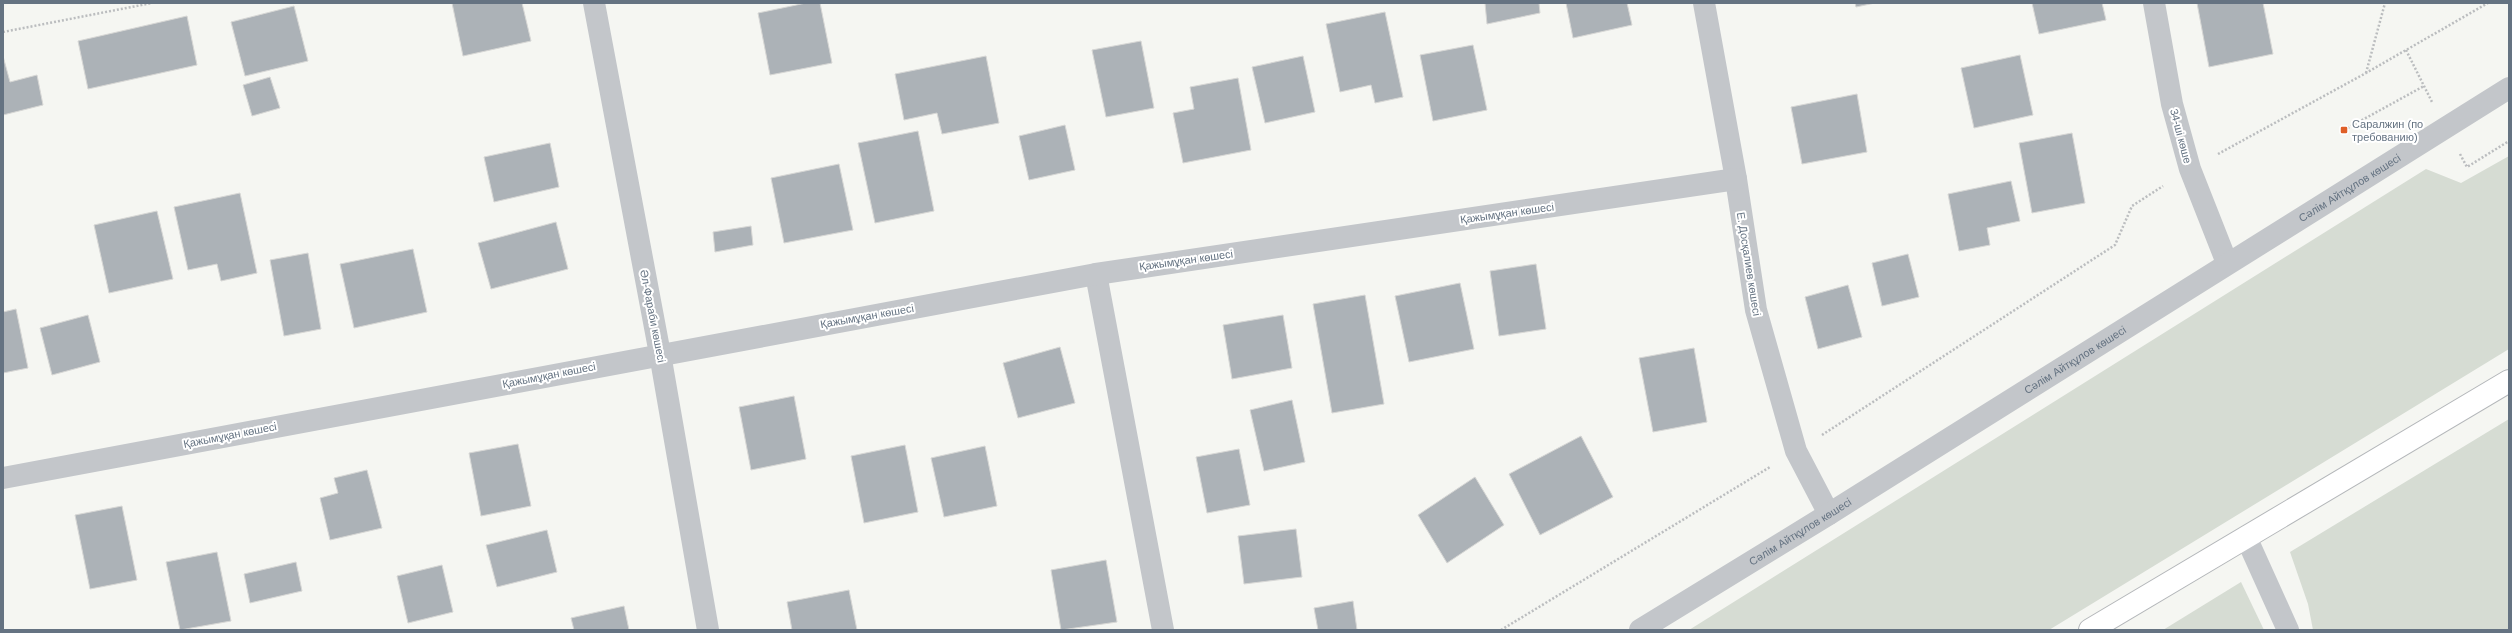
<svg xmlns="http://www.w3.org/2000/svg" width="2512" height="633" viewBox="0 0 2512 633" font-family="Helvetica,sans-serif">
	<rect width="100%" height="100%" fill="#f5f6f2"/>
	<g fill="#d6dcd3">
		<polygon points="2509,156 2509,349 2049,630 1689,630 2426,169 2461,183"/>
		<polygon points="2509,419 2509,630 2313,630 2308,604 2290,552"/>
		<polygon points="2241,582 2264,630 2163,630"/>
	</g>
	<g fill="#acb2b7" stroke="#d7d7d5">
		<polygon points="452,3 522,3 531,41 463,56"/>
		<polygon points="806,3 820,3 832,63 770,75 758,13"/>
		<polygon points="1485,3 1539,3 1540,13 1487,24"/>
		<polygon points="1566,3 1627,3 1632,25 1573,38"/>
		<polygon points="1855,3 1875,3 1856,7"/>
		<polygon points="2032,3 2102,3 2106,20 2039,34"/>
		<polygon points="2197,3 2263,3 2273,54 2209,67"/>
		<polygon points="294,6 308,61 245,76 231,22"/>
		<polygon points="1385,12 1403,97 1375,103 1371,85 1340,92 1326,24"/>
		<polygon points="187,16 197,65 88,89 78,41"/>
		<polygon points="1141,41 1154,108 1106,117 1092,50"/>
		<polygon points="1473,45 1487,110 1433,121 1420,55"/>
		<polygon points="2020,55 2033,115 1974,128 1961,68"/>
		<polygon points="3,56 10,82 37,75 43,105 3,115"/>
		<polygon points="986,56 999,123 942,134 937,113 904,120 895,74"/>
		<polygon points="1303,56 1315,112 1265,123 1252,67"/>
		<polygon points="270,77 280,108 252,116 243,85"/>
		<polygon points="1238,78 1251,150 1183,163 1173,113 1194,109 1190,87"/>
		<polygon points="1857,94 1867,152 1802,164 1791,107"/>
		<polygon points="1065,125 1075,170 1029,180 1019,136"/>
		<polygon points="918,131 934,211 875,223 858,143"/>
		<polygon points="2072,133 2085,203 2032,213 2019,143"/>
		<polygon points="550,143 559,187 494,202 484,157"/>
		<polygon points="839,164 853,230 784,243 771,178"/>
		<polygon points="2011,181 2020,221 1987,228 1990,245 1959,251 1948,194"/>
		<polygon points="240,193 257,273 221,281 217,264 188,270 174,207"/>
		<polygon points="157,211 173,279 109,293 94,225"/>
		<polygon points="556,222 568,269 491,289 478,243"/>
		<polygon points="751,226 753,245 715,252 713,232"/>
		<polygon points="413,249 427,312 354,328 340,264"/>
		<polygon points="308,253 321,329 284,336 270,260"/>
		<polygon points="1908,254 1919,297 1882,306 1872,263"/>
		<polygon points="1536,264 1546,329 1499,336 1490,271"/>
		<polygon points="1460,283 1474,349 1409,362 1395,296"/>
		<polygon points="1848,285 1862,337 1818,349 1805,297"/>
		<polygon points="1365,295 1384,404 1332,413 1313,304"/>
		<polygon points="16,309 28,368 3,373 3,312"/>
		<polygon points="88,315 100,362 52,375 40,328"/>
		<polygon points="1283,315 1292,368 1232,379 1223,325"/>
		<polygon points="1060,347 1075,403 1018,418 1003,363"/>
		<polygon points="1694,348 1707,422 1653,432 1639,358"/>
		<polygon points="794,396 806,459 751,470 739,407"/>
		<polygon points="1292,400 1305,462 1264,471 1250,410"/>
		<polygon points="1581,436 1613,497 1540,535 1509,474"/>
		<polygon points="518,444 531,506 481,516 469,453"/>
		<polygon points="905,445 918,512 864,523 851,456"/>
		<polygon points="985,446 997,506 944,517 931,458"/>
		<polygon points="1239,449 1250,505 1207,513 1196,457"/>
		<polygon points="367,470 382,528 330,540 320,498 338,493 334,478"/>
		<polygon points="1475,477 1504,525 1447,563 1418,515"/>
		<polygon points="122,506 137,580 90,589 75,515"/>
		<polygon points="1296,529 1302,577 1244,584 1238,536"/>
		<polygon points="547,530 557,572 497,587 486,545"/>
		<polygon points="217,552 231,621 180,630 166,562"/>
		<polygon points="1106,560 1117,622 1061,630 1051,570"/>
		<polygon points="296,562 302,591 250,603 244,574"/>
		<polygon points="442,565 453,612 408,623 397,576"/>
		<polygon points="849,590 857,630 792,630 787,602"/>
		<polygon points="1353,601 1357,630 1318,630 1314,608"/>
		<polygon points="624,606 629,630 574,630 571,618"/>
	</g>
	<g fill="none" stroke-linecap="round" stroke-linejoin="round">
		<defs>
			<polyline id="trunk" points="2090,630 2509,381"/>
		</defs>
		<use href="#trunk" stroke="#b4b7ba" stroke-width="24"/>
		<g stroke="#bbbdbf" stroke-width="2.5" stroke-dasharray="2 2" stroke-linecap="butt">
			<polyline points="3,32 152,3"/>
			<polyline points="2406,50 2432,102"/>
			<polyline points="2366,73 2385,3"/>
			<polyline points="2344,130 2424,86"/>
			<polyline points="2218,154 2366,73 2488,3"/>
			<polyline points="2460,154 2467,167 2509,141"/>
			<polyline points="1822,435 2115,245 2132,206 2163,186"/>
			<polyline points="1501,630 1770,467"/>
		</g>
		<g stroke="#c3c6ca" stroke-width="22">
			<polyline points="594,3 660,354 708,630"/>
			<polyline points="1704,3 1736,179 1756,310 1796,451 1829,514"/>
			<polyline points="2154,3 2172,104 2190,169 2227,263"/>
			<polyline points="1096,274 1163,630"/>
			<polyline points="3,478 1096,274 1736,179"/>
			<polyline points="2246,537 2288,630"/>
			<path id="s1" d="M1640 630 1829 514 2509 88"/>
		</g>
		<use href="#trunk" stroke="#fff" stroke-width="22"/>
	</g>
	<rect fill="#df5f28" stroke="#fff" stroke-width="1.5" x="2340" y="126" width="8" height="8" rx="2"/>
	<g text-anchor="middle" stroke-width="4" stroke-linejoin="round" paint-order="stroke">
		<g font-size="11" fill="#657382" stroke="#fff" text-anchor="start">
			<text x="2352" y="128">Саралжин (по<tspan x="2352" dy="13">требованию)</tspan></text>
		</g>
		<g font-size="11" fill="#657382" stroke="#fff">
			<text transform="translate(2181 136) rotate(75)" y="4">34-ші көше</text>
			<text dy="4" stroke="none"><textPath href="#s1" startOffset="836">Сәлім Айтқұлов көшесі</textPath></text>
			<text transform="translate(1507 213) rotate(-8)" y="4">Қажымұқан көшесі</text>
			<text transform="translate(1186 260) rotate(-8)" y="4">Қажымұқан көшесі</text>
			<text transform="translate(1749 264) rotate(81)" y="4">Е. Досқалиев көшесі</text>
			<text transform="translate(653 316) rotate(79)" y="4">Әл-Фараби көшесі</text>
			<text transform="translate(867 316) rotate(-10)" y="4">Қажымұқан көшесі</text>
			<text dy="4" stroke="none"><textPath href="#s1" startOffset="512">Сәлім Айтқұлов көшесі</textPath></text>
			<text transform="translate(549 375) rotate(-11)" y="4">Қажымұқан көшесі</text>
			<text transform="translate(230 435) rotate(-11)" y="4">Қажымұқан көшесі</text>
			<text dy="4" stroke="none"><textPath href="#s1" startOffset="188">Сәлім Айтқұлов көшесі</textPath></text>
		</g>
	</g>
	<rect width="2512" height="633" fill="none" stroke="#657382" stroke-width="8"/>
</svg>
